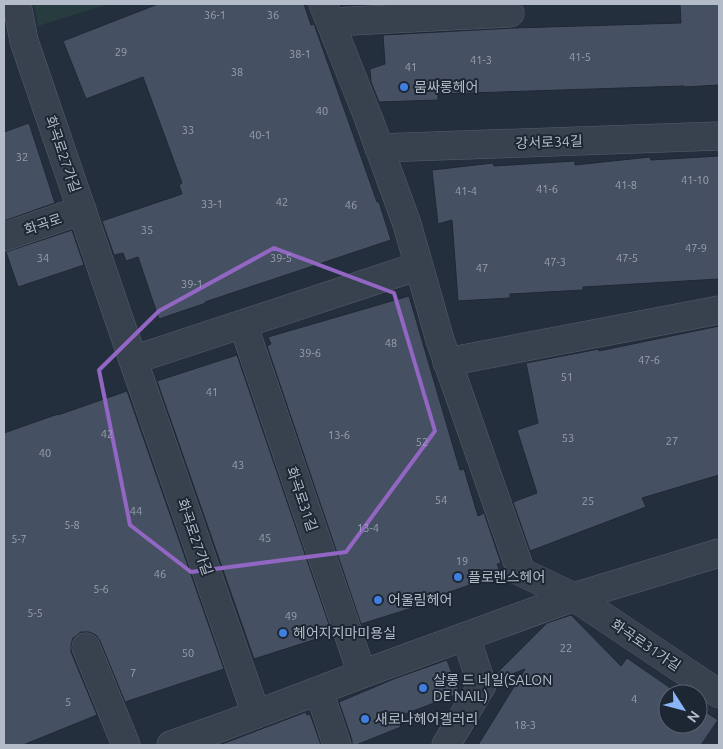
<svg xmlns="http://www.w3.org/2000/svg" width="723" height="749" viewBox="0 0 723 749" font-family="Ubuntu,'Noto Sans KR',sans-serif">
	<rect width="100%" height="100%" fill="#242f3e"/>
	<polygon fill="#263c3f" points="34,4 108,4 38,26"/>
	<g fill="#455162" stroke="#1f2835">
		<polygon points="158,4 304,4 311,25 314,24 377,202 379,202 391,240 205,302 206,303 159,319 138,257 126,261 123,253 114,255 102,221 182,194 179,185 182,183 143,77 86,99 63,41"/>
		<polygon points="680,4 719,4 719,85 684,87 684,86 438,94 438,100 379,102 371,82 370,69 385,64 383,35 514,28 681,23"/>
		<polygon points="29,123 55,203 4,221 4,132"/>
		<polygon points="719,156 719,279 583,287 583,290 510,294 510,298 458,301 452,220 438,224 432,170 493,163 494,166 575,161 575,165 650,157 651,160"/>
		<polygon points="72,230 84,265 18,287 6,252"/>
		<polygon points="409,296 460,470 464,469 478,516 484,513 501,563 497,564 501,574 421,602 422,605 361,624 267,346 271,344 268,337"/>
		<polygon points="719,326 719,475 642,498 646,507 530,551 513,502 537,493 517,430 538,423 526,363 599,349 599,351"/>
		<polygon points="237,355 332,633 329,634 329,635 254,659 157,381"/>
		<polygon points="127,391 224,669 125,702 100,641 96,635 89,632 81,632 73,638 71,645 71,652 97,715 23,745 4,745 4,433 58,414 58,415"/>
		<polygon points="571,615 621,666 627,658 679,694 668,694 668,724 698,724 698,707 718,720 701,745 478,745 525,669 497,680 495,675 547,623"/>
		<polygon points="447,660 459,692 458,694 397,717 401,727 356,745 352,745 352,740 339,702 396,678"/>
		<polygon points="306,712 307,715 310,714 321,745 222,745 222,744"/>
	</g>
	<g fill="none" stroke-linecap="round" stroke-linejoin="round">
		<defs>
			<g id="minor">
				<polyline points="17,4 24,41 121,325 256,714"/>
				<polyline points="323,4 368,117 407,224 440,340 521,572 574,597 719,694"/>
				<polyline points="331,22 510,13"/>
				<polyline points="379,148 719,136"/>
				<polyline points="4,237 82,210"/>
				<polyline points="243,324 362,674"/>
				<polyline points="133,360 419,266"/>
				<polyline points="447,362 719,310"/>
				<polyline points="86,647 126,745"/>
				<polyline points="319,691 337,745"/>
				<polyline points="171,745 225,726 362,674 574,597 719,553"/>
				<polyline points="446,745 482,685 466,637"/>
			</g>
		</defs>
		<use href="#minor" stroke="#565f6c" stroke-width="29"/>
		<use href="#minor" stroke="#38414e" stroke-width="28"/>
	</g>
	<path fill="none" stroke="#9266c3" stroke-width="4" stroke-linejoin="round" d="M274 248 394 293 435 431 346 552 191 572 130 525 99 370 159 311Z"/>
	<g fill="#3f7fe0" stroke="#1d2633" stroke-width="2">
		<circle cx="404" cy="87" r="5"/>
		<circle cx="458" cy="577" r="5"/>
		<circle cx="378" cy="600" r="5"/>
		<circle cx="283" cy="633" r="5"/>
		<circle cx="423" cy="688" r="5"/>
		<circle cx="365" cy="719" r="5"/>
	</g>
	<g text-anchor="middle" stroke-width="4" stroke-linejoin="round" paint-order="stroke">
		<g font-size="11" fill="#98a1af">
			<text x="215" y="19">36-1</text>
			<text x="273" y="19">36</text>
			<text x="121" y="56">29</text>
			<text x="300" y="58">38-1</text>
			<text x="580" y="61">41-5</text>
			<text x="481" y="64">41-3</text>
			<text x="411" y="71">41</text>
			<text x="237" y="76">38</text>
			<text x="322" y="115">40</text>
			<text x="188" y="134">33</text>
			<text x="260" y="139">40-1</text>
			<text x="22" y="161">32</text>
			<text x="695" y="184">41-10</text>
			<text x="626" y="189">41-8</text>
			<text x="547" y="193">41-6</text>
			<text x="466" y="195">41-4</text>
			<text x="282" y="206">42</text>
			<text x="212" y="208">33-1</text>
			<text x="351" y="209">46</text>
			<text x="147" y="234">35</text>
			<text x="696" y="252">47-9</text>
			<text x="43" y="262">34</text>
			<text x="281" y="262">39-5</text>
			<text x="627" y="262">47-5</text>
			<text x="555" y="266">47-3</text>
			<text x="482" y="272">47</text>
			<text x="192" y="288">39-1</text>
			<text x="391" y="347">48</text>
			<text x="310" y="357">39-6</text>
			<text x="649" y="364">47-6</text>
			<text x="567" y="381">51</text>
			<text x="212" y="396">41</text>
			<text x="107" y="438">42</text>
			<text x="339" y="439">13-6</text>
			<text x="568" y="442">53</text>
			<text x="672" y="445">27</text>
			<text x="422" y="446">52</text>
			<text x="45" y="457">40</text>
			<text x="238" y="469">43</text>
			<text x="441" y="504">54</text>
			<text x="588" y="505">25</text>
			<text x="136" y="515">44</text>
			<text x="72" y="529">5-8</text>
			<text x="368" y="532">13-4</text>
			<text x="265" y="542">45</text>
			<text x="19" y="543">5-7</text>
			<text x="462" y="565">19</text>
			<text x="160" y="578">46</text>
			<text x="101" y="593">5-6</text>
			<text x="35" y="617">5-5</text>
			<text x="291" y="620">49</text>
			<text x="566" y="652">22</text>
			<text x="188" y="657">50</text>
			<text x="133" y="677">7</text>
			<text x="634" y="703">4</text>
			<text x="68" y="706">5</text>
			<text x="525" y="729">18-3</text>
		</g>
		<g font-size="14" fill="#b4bcc9" stroke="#1d2633" text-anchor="start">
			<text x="414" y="92">뭄싸롱헤어</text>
			<text x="468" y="582">플로렌스헤어</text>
			<text x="388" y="605">어울림헤어</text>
			<text x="293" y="638">헤어지지마미용실</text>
			<text x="433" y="685">살롱 드 네일(SALON<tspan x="433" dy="16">DE NAIL)</tspan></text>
			<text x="375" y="724">새로나헤어겔러리</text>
		</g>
		<g font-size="14" fill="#b4bcc9" stroke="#1d2633">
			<text transform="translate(549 142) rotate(-2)" y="5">강서로34길</text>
			<text transform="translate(63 154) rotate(71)" y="5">화곡로27가길</text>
			<text transform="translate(43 224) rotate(-19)" y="5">화곡로</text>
			<text transform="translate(302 499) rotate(71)" y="5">화곡로31길</text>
			<text transform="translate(195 537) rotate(71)" y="5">화곡로27가길</text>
			<text transform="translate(646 645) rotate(34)" y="5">화곡로31가길</text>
		</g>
	</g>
	<rect width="723" height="749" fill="none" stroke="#b4bcc9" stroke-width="10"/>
	<g transform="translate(683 709) rotate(126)"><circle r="24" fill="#1d2633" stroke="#59626f"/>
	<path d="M0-4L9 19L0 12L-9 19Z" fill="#8ab4f8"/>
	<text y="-8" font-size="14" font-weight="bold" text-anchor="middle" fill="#b4bcc9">N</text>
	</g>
</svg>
